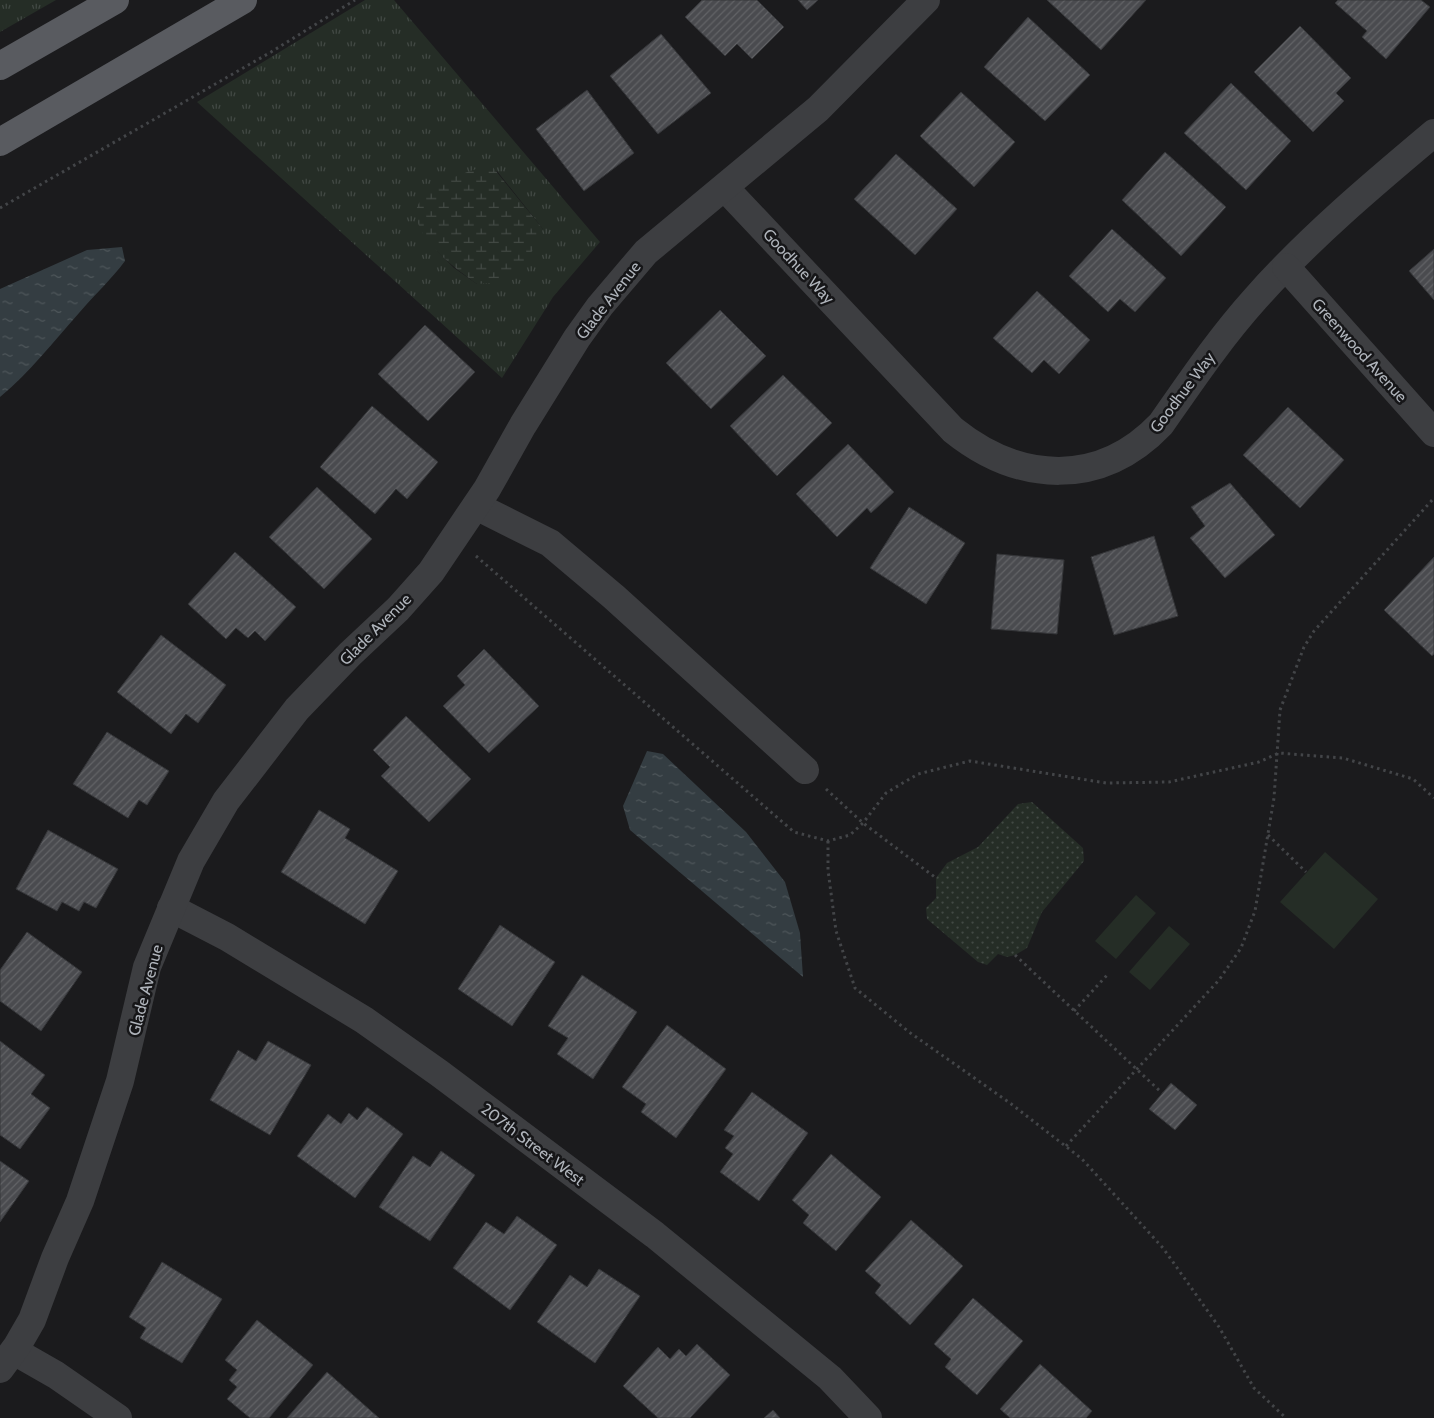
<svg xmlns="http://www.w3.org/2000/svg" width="1434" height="1418" viewBox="0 0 1434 1418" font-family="Cabin,sans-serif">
	<defs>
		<pattern id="grass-tufts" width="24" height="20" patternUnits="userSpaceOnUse" patternTransform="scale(1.25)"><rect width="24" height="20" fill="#252d26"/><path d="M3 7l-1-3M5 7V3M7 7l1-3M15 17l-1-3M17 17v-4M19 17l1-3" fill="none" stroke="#424944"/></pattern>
		<pattern id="wetland-marsh" width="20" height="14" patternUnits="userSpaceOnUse" patternTransform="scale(1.25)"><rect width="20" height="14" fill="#252d26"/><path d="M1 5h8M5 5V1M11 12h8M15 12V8" fill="none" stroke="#424944"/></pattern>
		<pattern id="park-dots" width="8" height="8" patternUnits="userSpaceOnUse" patternTransform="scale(1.25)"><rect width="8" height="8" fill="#252d26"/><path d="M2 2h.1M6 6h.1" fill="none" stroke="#424944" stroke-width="1.8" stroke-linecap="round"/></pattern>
		<pattern id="water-ripples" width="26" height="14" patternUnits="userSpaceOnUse" patternTransform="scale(1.25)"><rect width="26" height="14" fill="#343d42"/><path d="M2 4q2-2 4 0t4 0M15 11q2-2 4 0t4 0" fill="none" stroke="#4f575b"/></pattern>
		<pattern id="building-hatch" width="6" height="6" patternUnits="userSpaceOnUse" patternTransform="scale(1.25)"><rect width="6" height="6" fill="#4a4b4f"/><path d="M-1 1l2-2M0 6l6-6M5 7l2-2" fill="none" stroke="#626366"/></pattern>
	</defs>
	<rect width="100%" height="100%" fill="#1b1b1d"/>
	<g fill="url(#grass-tufts)" fill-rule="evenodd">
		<polygon points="0,0 56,0 0,32"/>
		<path d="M365 0H394L600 242 553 297 502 378 197 102ZM497 171 543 229 477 284 454 268 437 251Z"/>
	</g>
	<path fill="url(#wetland-marsh)" d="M491 165 543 229C536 250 521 270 500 281 494 284 484 283 477 284 456 269 424 246 417 220 408 189 470 170 491 165Z"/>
	<polygon fill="url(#park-dots)" points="1032,802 1083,848 1084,861 1042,912 1027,948 1015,955 1007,957 998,954 987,965 978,962 927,919 926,908 936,898 936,878 947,863 978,847 1018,804"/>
	<g fill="#252d26">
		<polygon points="1325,852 1378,899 1334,949 1280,902"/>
		<polygon points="1136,895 1156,913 1116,959 1095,941"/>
		<polygon points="1169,926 1190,944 1150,990 1129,972"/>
	</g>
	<g fill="url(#water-ripples)">
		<path d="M122 247 125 261C111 280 94 295 79 313 52 343 31 371 0 397V289L87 250Z"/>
		<polygon points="647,751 663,754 746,832 785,882 800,933 803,977 630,830 623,806"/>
	</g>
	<g fill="url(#building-hatch)" stroke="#353639">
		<polygon points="702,0 757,0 784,27 752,59 737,44 725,56 685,17"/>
		<polygon points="798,0 818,0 807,10"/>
		<polygon points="1047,0 1146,0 1101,50"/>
		<polygon points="1338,0 1421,0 1430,7 1386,59 1362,37 1367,31 1335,3"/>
		<polygon points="1028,17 1090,75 1045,121 984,67"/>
		<polygon points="1300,26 1351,78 1336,93 1344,101 1313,132 1254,72"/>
		<polygon points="661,34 711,93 658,134 610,76"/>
		<polygon points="1231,83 1291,141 1246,190 1184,133"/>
		<polygon points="587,90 634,153 584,191 536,129"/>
		<polygon points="961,92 1015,142 974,187 920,136"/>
		<polygon points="1165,152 1226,207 1181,256 1122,200"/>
		<polygon points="896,154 957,209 915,255 854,199"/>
		<polygon points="1112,229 1166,278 1135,312 1120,299 1108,312 1069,276"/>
		<polygon points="1434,249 1434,300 1409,271"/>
		<polygon points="1037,291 1090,340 1059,374 1044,360 1032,373 993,338"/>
		<polygon points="720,310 766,356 711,409 666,363"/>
		<polygon points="425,325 475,372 428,421 378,374"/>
		<polygon points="783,375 832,423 777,476 730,426"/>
		<polygon points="372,406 438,462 407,499 396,489 375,514 320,467"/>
		<polygon points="1288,407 1344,460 1300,508 1243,455"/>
		<polygon points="848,444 894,492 871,513 867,508 837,537 796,494"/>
		<polygon points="1230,483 1275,535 1225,578 1190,538 1205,526 1191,507"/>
		<polygon points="317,487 372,539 324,589 269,537"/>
		<polygon points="909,507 965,543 926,604 870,568"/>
		<polygon points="1154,536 1178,616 1114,635 1091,557"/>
		<polygon points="235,552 296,607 265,641 255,631 248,638 236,628 226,639 188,604"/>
		<polygon points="997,554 1064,560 1057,634 991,629"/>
		<polygon points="1434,557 1434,654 1432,656 1384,610"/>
		<polygon points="161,635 226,685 198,723 186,714 171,734 117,692"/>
		<polygon points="484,649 539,706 489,753 443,706 465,685 457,676"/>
		<polygon points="406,716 471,779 429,822 381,776 390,767 373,750"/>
		<polygon points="107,732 169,771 147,805 139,800 128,818 73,784"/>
		<polygon points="319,810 350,829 345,838 398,871 365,924 281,872"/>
		<polygon points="48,830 118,869 96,908 84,902 79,911 62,902 57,911 16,889"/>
		<polygon points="500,925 555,962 512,1026 458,989"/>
		<polygon points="27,932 82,972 41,1031 0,1001 0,970"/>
		<polygon points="582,975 637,1012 593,1079 557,1054 568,1038 548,1026"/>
		<polygon points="667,1025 726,1069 676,1138 641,1112 646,1104 622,1087"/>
		<polygon points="0,1041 45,1075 31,1094 50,1108 20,1149 0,1135"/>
		<polygon points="268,1041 311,1065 270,1135 210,1100 238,1050 256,1061"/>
		<polygon points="1171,1083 1197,1105 1175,1130 1149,1109"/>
		<polygon points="752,1092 808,1133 759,1201 720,1172 733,1154 725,1148 734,1136 724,1130"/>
		<polygon points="367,1107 403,1134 355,1198 297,1156 328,1114 341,1124 349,1113 357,1120"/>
		<polygon points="441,1151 475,1175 430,1241 379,1207 413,1156 430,1167"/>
		<polygon points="831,1154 881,1197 836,1251 803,1223 809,1215 792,1200"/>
		<polygon points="0,1161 29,1181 0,1222"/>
		<polygon points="517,1216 557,1245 510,1310 453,1268 486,1222 504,1234"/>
		<polygon points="911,1220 963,1266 910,1325 875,1293 881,1285 865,1271"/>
		<polygon points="162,1262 222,1299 182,1363 140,1338 146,1328 129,1317"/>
		<polygon points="599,1269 640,1296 595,1363 537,1322 570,1275 587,1287"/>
		<polygon points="973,1298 1023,1341 977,1395 945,1367 951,1359 934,1344"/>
		<polygon points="257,1320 313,1365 269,1418 250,1418 227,1399 237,1387 229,1380 237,1370 225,1360"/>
		<polygon points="697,1344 730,1375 690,1418 658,1418 623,1386 658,1347 670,1359 679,1349 686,1356"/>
		<polygon points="1040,1364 1092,1411 1086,1418 1010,1418 1000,1409"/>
		<polygon points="327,1372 379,1418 287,1418"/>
		<polygon points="773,1410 780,1418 764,1418"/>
	</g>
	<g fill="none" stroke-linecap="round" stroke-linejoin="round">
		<g stroke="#434548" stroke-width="3" stroke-dasharray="2.5 4" stroke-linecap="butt">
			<polyline points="0,208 271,52 355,0"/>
			<polyline points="476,556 794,832 828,841 850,835 863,823 886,793 918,774 970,761 1106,783 1169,782 1259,762 1279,753 1343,758 1413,779 1434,798"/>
			<polyline points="826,789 863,823 936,878"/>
			<polyline points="1268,835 1306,872"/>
			<polyline points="828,841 828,870 836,931 855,988 909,1032 1010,1103 1082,1159 1163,1248 1219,1327 1254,1388 1286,1418"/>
			<polyline points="1015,955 1162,1093"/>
			<polyline points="1074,1011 1109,973"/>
			<polyline points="1066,1146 1219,980 1241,948 1255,911 1274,798 1280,710 1304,647 1314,631 1434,498"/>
		</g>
		<g stroke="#3d3e41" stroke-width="28">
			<path d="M725 188 953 430C1019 483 1100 488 1161 424 1191 381 1220 338 1255 299 1309 238 1372 185 1434 133"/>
			<polyline points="1286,267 1434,433"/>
			<polyline points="476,506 550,543 614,597 805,770"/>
			<polyline points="171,908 227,937 364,1020 439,1073 655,1235 830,1378 868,1418"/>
			<polyline points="14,1351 56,1375 118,1418"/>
			<polyline points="0,1369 17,1346 32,1320 55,1258 80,1201 120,1081 147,967 191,861 226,801 297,709 350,654 398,609 431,572 487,489 523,425 577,338 600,306 646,252 818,109 926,0"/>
		</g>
		<g stroke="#595b60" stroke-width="28">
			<polyline points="0,66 115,0"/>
			<polyline points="0,142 243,0"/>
		</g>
	</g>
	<g text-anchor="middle" stroke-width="5" stroke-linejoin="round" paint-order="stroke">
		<g font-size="16" fill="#afb4bb" stroke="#161618">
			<text transform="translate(799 266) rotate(47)" y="6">Goodhue Way</text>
			<text transform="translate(608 300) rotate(-52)" y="6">Glade Avenue</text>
			<text transform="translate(1360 350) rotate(48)" y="6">Greenwood Avenue</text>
			<text transform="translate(1182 392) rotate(-53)" y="6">Goodhue Way</text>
			<text transform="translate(375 629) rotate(-45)" y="6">Glade Avenue</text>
			<text transform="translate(145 990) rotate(-75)" y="6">Glade Avenue</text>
			<text transform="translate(533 1144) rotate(37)" y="6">207th Street West</text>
		</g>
	</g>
</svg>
